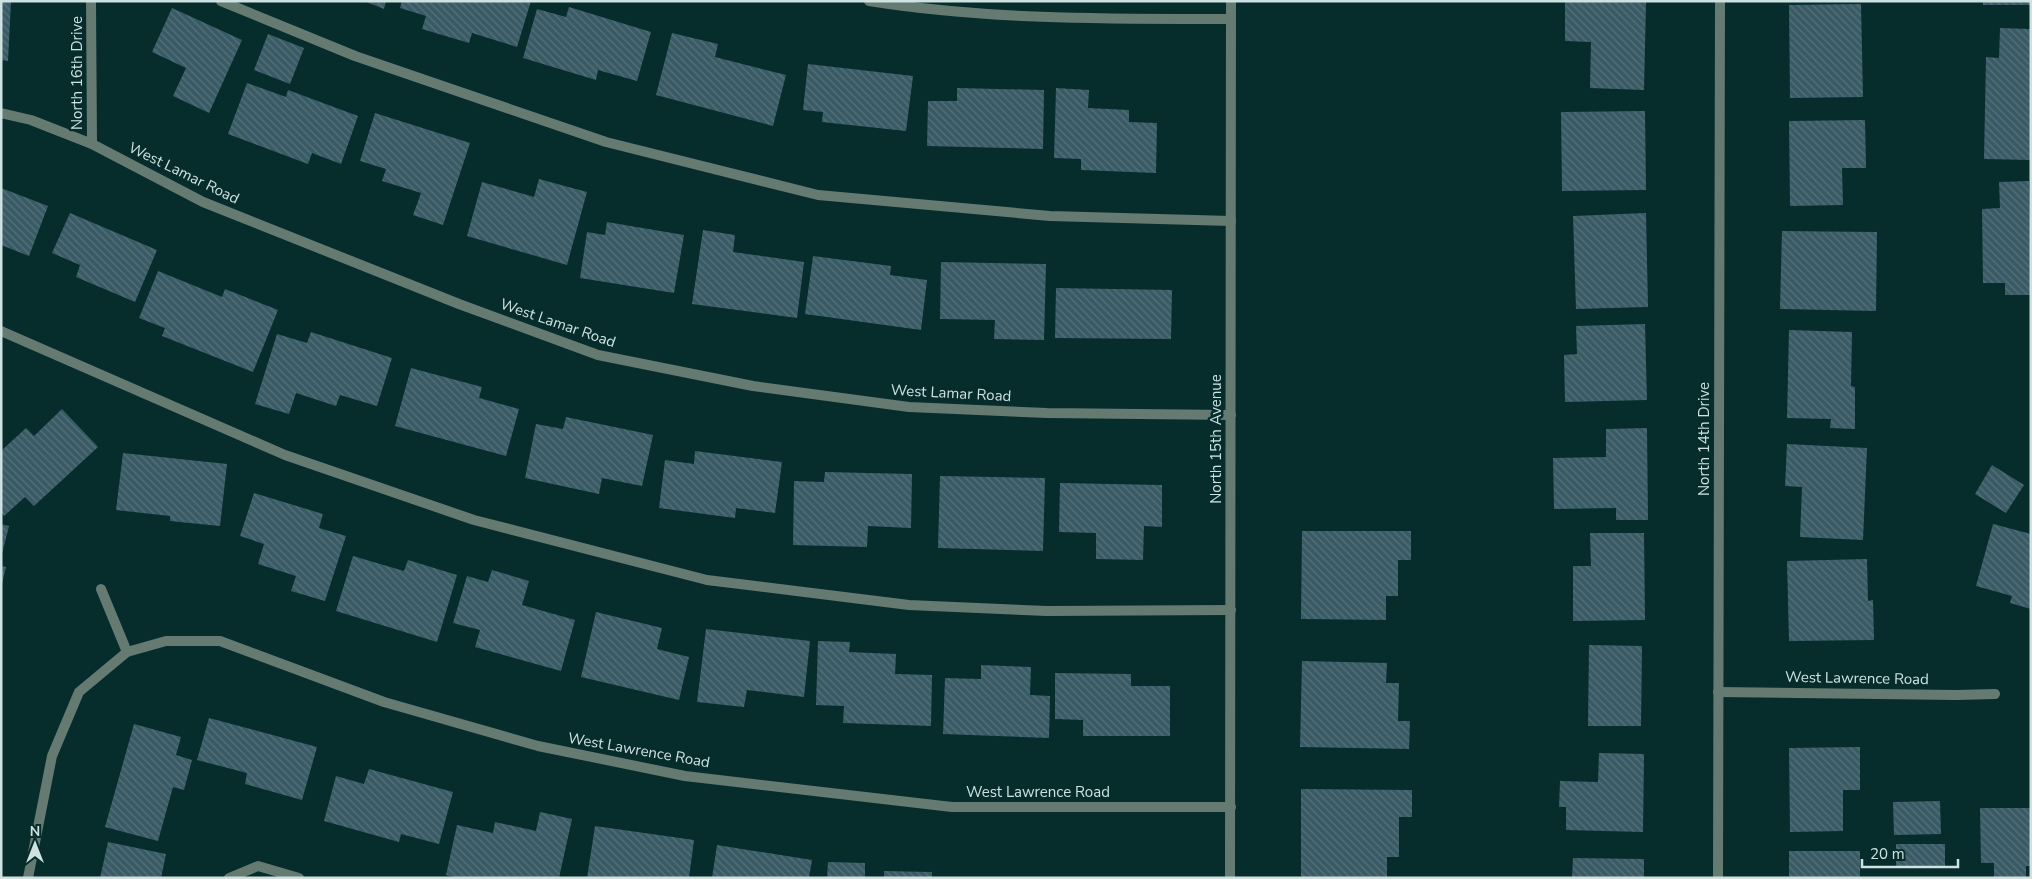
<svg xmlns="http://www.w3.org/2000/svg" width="2032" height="879" viewBox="0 0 2032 879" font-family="'Nunito Sans',sans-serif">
	<defs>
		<pattern id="building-back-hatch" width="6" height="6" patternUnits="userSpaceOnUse" patternTransform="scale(1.25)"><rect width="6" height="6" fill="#3a5b65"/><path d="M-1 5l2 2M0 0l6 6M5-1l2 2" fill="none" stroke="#55727b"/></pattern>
	</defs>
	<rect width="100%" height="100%" fill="#062c2c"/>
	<g fill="url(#building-back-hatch)">
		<polygon points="1,1 11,1 8,61 1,60"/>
		<polygon points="364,1 386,1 384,9"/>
		<polygon points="402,1 531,1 517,47 472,33 469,43 422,29 426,16 400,8"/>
		<polygon points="1565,1 1646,2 1644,90 1590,88 1591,42 1565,41"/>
		<rect x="1983" y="1" width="48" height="4"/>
		<polygon points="1861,4 1863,97 1790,98 1789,5"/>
		<polygon points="569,7 651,32 637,81 598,70 596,80 523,58 537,9 566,17"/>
		<polygon points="172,8 242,40 209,113 173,96 186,68 152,52"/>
		<polygon points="2000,28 2031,29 2030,160 1984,159 1986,57 1999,58"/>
		<polygon points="672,33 718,44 715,57 786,75 773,126 656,95"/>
		<polygon points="268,34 304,48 290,84 254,70"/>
		<polygon points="808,64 913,76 906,131 822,122 823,112 803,110"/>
		<polygon points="247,83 286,97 288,90 358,116 341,164 312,153 308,164 228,134"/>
		<polygon points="957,88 1044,90 1043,149 927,146 928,101 957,101"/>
		<polygon points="1056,88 1089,90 1088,108 1129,110 1129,122 1157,123 1156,173 1081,170 1081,159 1054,158"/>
		<polygon points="1645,111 1646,190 1562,191 1561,112"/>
		<polygon points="375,113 470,143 443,225 413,215 421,193 382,181 386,169 360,161"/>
		<polygon points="1865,120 1866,168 1842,168 1843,205 1790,206 1789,121"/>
		<polygon points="539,179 587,192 567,265 467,236 482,182 534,197"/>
		<polygon points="2029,181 2031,295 2005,295 2005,283 1983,283 1982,209 2000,208 1999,182"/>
		<polygon points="1,188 48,206 29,256 1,245"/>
		<polygon points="70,213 157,250 135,302 76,277 80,265 52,253"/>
		<polygon points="1646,213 1648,307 1576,309 1573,216"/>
		<polygon points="607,222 684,235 674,293 580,278 587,232 605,235"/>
		<polygon points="703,230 735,235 733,252 804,262 797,318 692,304"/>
		<polygon points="1782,231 1877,232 1876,311 1780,309"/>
		<polygon points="813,256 891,266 890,275 927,280 921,330 805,314"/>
		<polygon points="941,262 1046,264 1044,340 994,339 995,320 940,319"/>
		<polygon points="158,271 222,297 225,289 278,310 253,372 162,336 165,328 139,318"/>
		<polygon points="1056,288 1172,290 1171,339 1055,338"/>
		<polygon points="1645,324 1647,400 1565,402 1564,355 1577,354 1576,326"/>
		<polygon points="1789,330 1852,332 1851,386 1855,387 1855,429 1830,428 1831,419 1787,418"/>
		<polygon points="311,332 392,358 377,406 340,395 336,406 296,393 289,414 255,404 277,334 307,343"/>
		<polygon points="411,368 482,387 479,398 519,409 506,456 395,426"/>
		<polygon points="62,409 98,447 34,506 25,497 4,516 1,512 1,451 26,428 34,436"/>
		<polygon points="566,417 653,435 642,486 602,478 599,494 525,478 536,424 563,429"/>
		<polygon points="1647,428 1648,520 1616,520 1616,508 1554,509 1553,458 1606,457 1606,429"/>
		<polygon points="1787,444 1867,448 1863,540 1800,537 1802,487 1785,486"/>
		<polygon points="695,451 782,462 775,513 736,508 735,518 659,508 665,460 694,464"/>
		<polygon points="123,453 227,464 220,526 170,521 170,516 116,510"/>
		<polygon points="1992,465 2024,485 2006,513 1975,494"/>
		<polygon points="825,472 912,474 911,528 868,526 867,547 793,545 794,481 824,482"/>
		<polygon points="940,476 1045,478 1043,551 938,548"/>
		<polygon points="1060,483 1162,485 1162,527 1144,526 1143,560 1096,559 1096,533 1059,532"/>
		<polygon points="254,493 323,514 319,528 346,536 325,601 291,591 296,576 258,564 264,544 240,536"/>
		<polygon points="1,524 9,526 2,554 1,554"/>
		<polygon points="1993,524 2031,534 2031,609 2010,603 2012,596 1976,586"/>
		<polygon points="1302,531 1411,531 1411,560 1398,560 1398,596 1386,596 1386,620 1301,619"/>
		<polygon points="1590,533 1644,533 1645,620 1573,621 1573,566 1591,566"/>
		<polygon points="353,556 404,571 408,560 457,575 437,642 336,611"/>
		<polygon points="1867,559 1868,601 1873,600 1874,640 1789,641 1787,561"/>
		<polygon points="1,566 6,567 2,584 1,584"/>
		<polygon points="492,570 529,581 522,605 575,620 561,671 475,647 480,630 453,623 467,576 488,582"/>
		<polygon points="596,612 662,628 657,649 689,657 679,700 581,677"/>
		<polygon points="706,629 810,641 804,697 747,690 744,707 697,702"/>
		<polygon points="818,641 850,642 849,652 896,654 895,674 932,675 931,726 843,723 844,706 816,705"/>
		<polygon points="1589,645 1642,646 1641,726 1588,726"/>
		<polygon points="1302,661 1387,663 1386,683 1399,683 1398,721 1410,721 1409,749 1300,747"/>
		<polygon points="981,665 1031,667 1030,695 1050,696 1049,738 943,734 945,678 981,679"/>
		<polygon points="1055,673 1131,674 1131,686 1170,686 1170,736 1083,736 1083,720 1055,719"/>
		<polygon points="209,718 317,747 302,800 245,784 247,773 197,760"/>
		<polygon points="134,724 181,737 176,755 192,760 184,790 173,787 158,841 105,827"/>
		<polygon points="1860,747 1860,790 1843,790 1843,831 1790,832 1789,748"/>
		<polygon points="1599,753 1644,754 1643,832 1566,830 1566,807 1559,807 1560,781 1598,782"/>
		<polygon points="369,769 453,792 439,844 401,834 399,842 324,821 336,776 364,784"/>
		<polygon points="1301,789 1412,790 1412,817 1399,817 1399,857 1387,857 1387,878 1301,878"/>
		<polygon points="1940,801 1941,834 1894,835 1893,802"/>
		<polygon points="1980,808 2031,808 2031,866 2026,866 2026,878 1994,878 1994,863 1981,863"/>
		<polygon points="540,812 572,819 559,878 457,878 446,875 457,825 493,833 495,822 536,831"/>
		<polygon points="595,826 694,840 689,878 587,878"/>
		<polygon points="108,842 166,854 161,878 100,878"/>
		<rect x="1896" y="844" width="49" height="24"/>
		<polygon points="717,845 812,860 809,878 712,878"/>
		<rect x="1789" y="851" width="71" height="27"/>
		<polygon points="1573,858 1644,859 1644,878 1572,878"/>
		<polygon points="828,862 865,863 865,878 827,878"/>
		<polygon points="884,871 932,872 932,878 884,878"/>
	</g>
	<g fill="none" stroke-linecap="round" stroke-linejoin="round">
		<g stroke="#657a71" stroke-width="10">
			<polyline points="221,1 355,56 606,142 818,195 1050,216 1231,221"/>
			<polyline points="1,331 285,455 474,520 707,580 909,605 1047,611 1231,610"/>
			<polyline points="229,878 258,866 299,878"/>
		</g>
		<g stroke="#657a71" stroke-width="10">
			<polyline points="91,1 92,144"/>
			<path d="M869 1C989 20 1110 19 1231 19"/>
			<polyline points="1,113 31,120 92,144 203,202 459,304 598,355 753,386 909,407 1047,413 1231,415"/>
			<polyline points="101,589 127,652"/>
			<polyline points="1718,692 1956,695 1995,694"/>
			<polyline points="28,878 52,756 79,692 127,652 166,641 220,641 384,702 538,746 685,776 952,807 1231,807"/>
			<polyline points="1718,878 1720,1"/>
		</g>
		<polyline stroke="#657a71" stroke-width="10" points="1230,878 1231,1"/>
	</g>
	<g text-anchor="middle" stroke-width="5" stroke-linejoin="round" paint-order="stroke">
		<g font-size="15" fill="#cee2e1" stroke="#062c2c">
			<text transform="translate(77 73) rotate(-90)" y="5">North 16th Drive</text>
			<text transform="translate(184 173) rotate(26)" y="5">West Lamar Road</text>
			<text transform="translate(558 323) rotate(19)" y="5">West Lamar Road</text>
			<text transform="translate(951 393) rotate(3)" y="5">West Lamar Road</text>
			<text transform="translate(1216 439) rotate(-90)" y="5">North 15th Avenue</text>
			<text transform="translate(1704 439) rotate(-90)" y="5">North 14th Drive</text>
			<text transform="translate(1857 678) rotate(1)" y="5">West Lawrence Road</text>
			<text transform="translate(639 750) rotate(10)" y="5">West Lawrence Road</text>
			<text x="1038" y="797">West Lawrence Road</text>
		</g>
	</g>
	<rect width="2032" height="879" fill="none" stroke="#cee2e1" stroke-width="5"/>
	<g transform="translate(35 844)" stroke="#062c2c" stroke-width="4" paint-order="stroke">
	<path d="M0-4L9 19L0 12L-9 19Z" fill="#cee2e1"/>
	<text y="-8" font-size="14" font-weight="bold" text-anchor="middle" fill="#cee2e1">N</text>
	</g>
	<path d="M1862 859v8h96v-8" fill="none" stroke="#cee2e1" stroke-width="2.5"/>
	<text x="1870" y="859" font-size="15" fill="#cee2e1" stroke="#062c2c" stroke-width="4" paint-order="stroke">20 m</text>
</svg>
